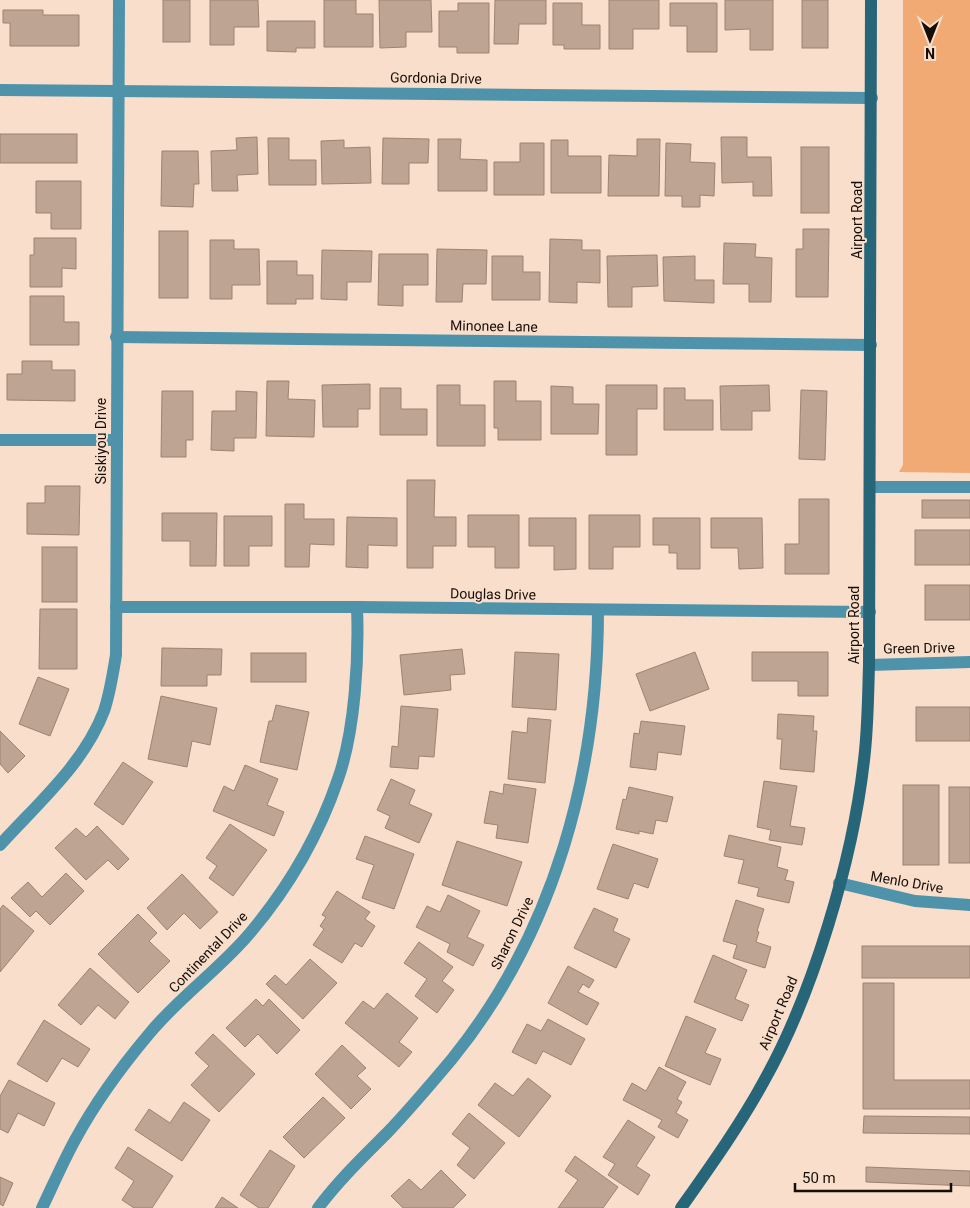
<svg xmlns="http://www.w3.org/2000/svg" width="970" height="1208" viewBox="0 0 970 1208" font-family="Roboto,sans-serif">
	<rect width="100%" height="100%" fill="#f9decb"/>
	<polygon fill="#f1aa74" points="903,0 970,0 970,473 899,472 903,465"/>
	<g fill="#bea492" stroke="#9c8372">
		<rect x="163" y="0" width="27" height="42"/>
		<polygon points="210,0 258,0 259,27 234,27 234,45 210,45"/>
		<polygon points="324,0 356,0 356,14 373,14 373,47 324,47"/>
		<polygon points="379,0 431,0 432,32 406,32 406,47 380,48"/>
		<polygon points="495,0 546,0 546,24 519,24 518,44 494,44"/>
		<polygon points="609,0 659,0 659,29 633,29 633,49 609,49"/>
		<polygon points="725,0 773,0 773,50 750,50 750,29 725,30"/>
		<rect x="802" y="0" width="26" height="48"/>
		<polygon points="458,3 489,3 489,53 457,53 457,47 439,47 439,11 458,11"/>
		<polygon points="553,3 582,3 582,25 600,25 600,49 564,49 564,45 553,45"/>
		<polygon points="670,3 717,3 717,52 687,52 687,26 670,26"/>
		<polygon points="3,10 43,10 43,15 79,15 79,46 10,46 10,23 3,23"/>
		<polygon points="267,21 315,21 315,48 296,48 296,52 267,51"/>
		<rect x="0" y="134" width="77" height="29"/>
		<polygon points="257,137 258,174 237,175 238,191 212,191 211,151 237,150 236,138"/>
		<polygon points="721,137 747,137 747,157 771,157 772,196 753,196 753,182 722,183"/>
		<polygon points="268,138 289,138 289,160 316,160 316,185 269,185"/>
		<polygon points="383,138 429,139 428,163 409,163 409,184 382,184"/>
		<polygon points="438,139 461,139 460,159 487,160 487,191 438,191"/>
		<polygon points="637,139 660,139 659,196 608,196 609,155 637,156"/>
		<polygon points="344,140 344,148 370,147 371,183 322,184 321,141"/>
		<polygon points="551,140 568,140 568,156 601,156 601,193 551,193"/>
		<polygon points="520,143 544,143 544,195 494,195 494,162 520,162"/>
		<polygon points="666,143 691,144 690,162 715,163 714,196 700,195 700,207 682,207 682,196 665,196"/>
		<rect x="801" y="147" width="28" height="66"/>
		<polygon points="162,151 198,151 199,184 194,184 193,207 161,206"/>
		<polygon points="36,181 81,181 81,229 51,229 51,213 36,213"/>
		<polygon points="803,229 829,229 828,297 796,297 796,249 803,249"/>
		<rect x="159" y="231" width="29" height="67"/>
		<polygon points="34,238 76,238 76,269 62,268 62,287 30,287 30,255 34,255"/>
		<polygon points="550,239 582,240 582,250 600,250 600,283 577,282 577,303 549,302"/>
		<polygon points="210,240 234,240 234,249 259,249 260,285 232,285 232,299 210,299"/>
		<polygon points="724,243 756,244 755,257 772,258 771,302 749,302 749,284 723,284"/>
		<polygon points="437,249 487,250 486,284 463,284 462,302 436,302"/>
		<polygon points="322,250 372,251 371,282 347,282 347,300 321,299"/>
		<polygon points="379,254 428,254 428,285 403,285 403,306 378,305"/>
		<polygon points="657,255 658,286 632,287 632,307 608,307 607,256"/>
		<polygon points="492,256 523,256 523,272 540,272 540,300 492,300"/>
		<polygon points="695,256 695,280 714,280 714,303 664,301 663,257"/>
		<polygon points="267,261 297,261 297,275 313,275 313,299 296,299 296,304 267,304"/>
		<polygon points="30,296 64,296 64,322 79,322 79,345 30,345"/>
		<polygon points="22,361 52,361 52,370 75,370 75,401 7,400 7,374 22,374"/>
		<polygon points="267,381 289,381 288,399 315,400 314,437 266,436"/>
		<polygon points="494,381 516,381 516,401 541,401 541,440 498,440 498,428 494,428"/>
		<polygon points="370,384 370,409 358,409 358,427 323,427 322,385"/>
		<polygon points="437,385 460,385 460,405 485,405 485,446 437,446"/>
		<polygon points="606,385 657,385 657,409 637,409 637,455 606,455"/>
		<polygon points="769,385 770,411 752,411 752,430 721,430 720,386"/>
		<polygon points="551,386 573,387 573,404 599,404 598,434 551,434"/>
		<polygon points="380,388 401,388 401,409 427,409 427,435 380,435"/>
		<polygon points="664,388 685,388 685,400 713,400 713,430 664,430"/>
		<polygon points="801,390 827,391 825,460 799,459"/>
		<polygon points="162,391 193,391 193,440 186,440 186,457 161,457"/>
		<polygon points="236,391 257,392 256,438 234,438 234,451 211,450 212,411 236,411"/>
		<polygon points="407,480 435,480 434,517 456,517 456,546 433,546 433,568 407,568"/>
		<polygon points="45,486 80,486 79,535 27,534 27,503 45,503"/>
		<polygon points="799,499 829,499 829,574 785,574 785,544 799,544"/>
		<rect x="922" y="500" width="48" height="18"/>
		<polygon points="285,504 304,504 304,519 334,519 334,545 310,544 309,567 285,567"/>
		<polygon points="162,513 217,513 216,566 190,566 190,541 162,541"/>
		<polygon points="468,515 519,515 519,568 495,568 495,547 468,547"/>
		<polygon points="589,515 640,515 640,547 613,547 613,569 589,569"/>
		<polygon points="224,516 272,516 272,546 249,546 249,566 224,566"/>
		<polygon points="347,517 397,518 397,546 368,545 368,568 346,567"/>
		<polygon points="529,518 576,518 576,569 554,570 554,546 529,546"/>
		<polygon points="653,518 700,518 700,569 677,569 677,553 669,553 669,545 653,545"/>
		<polygon points="711,518 762,518 763,568 739,569 738,548 711,548"/>
		<rect x="915" y="530" width="55" height="35"/>
		<rect x="42" y="547" width="35" height="55"/>
		<rect x="925" y="585" width="45" height="35"/>
		<polygon points="40,609 77,609 77,669 39,669"/>
		<polygon points="162,648 222,649 221,675 207,675 207,686 161,686"/>
		<polygon points="462,649 465,674 450,675 451,690 404,695 400,655"/>
		<polygon points="515,652 559,654 556,710 512,707"/>
		<polygon points="695,652 709,689 650,711 636,674"/>
		<polygon points="752,652 828,652 828,696 798,696 798,681 752,681"/>
		<rect x="251" y="653" width="55" height="29"/>
		<polygon points="38,677 69,689 50,736 19,724"/>
		<polygon points="161,696 217,708 210,745 192,741 187,767 148,759"/>
		<polygon points="276,705 309,712 297,770 260,762 269,721 272,721"/>
		<polygon points="401,706 438,709 434,757 419,756 418,769 390,767 392,746 398,747"/>
		<rect x="916" y="707" width="54" height="34"/>
		<polygon points="778,714 814,716 813,731 817,731 814,772 780,769 782,739 777,739"/>
		<polygon points="528,718 551,720 545,783 508,779 512,731 527,733"/>
		<polygon points="641,721 685,726 681,755 658,752 656,770 630,767 634,733 639,734"/>
		<polygon points="0,731 25,756 8,773 0,764"/>
		<polygon points="123,762 153,782 123,825 94,804"/>
		<polygon points="245,765 278,779 267,805 284,812 274,836 213,811 224,786 234,791"/>
		<polygon points="391,779 415,790 409,804 432,814 419,843 385,828 390,816 377,810"/>
		<polygon points="764,781 797,786 790,826 805,828 802,845 769,840 771,830 757,827"/>
		<polygon points="504,784 536,789 528,843 496,838 498,825 484,823 490,791 503,794"/>
		<rect x="903" y="785" width="36" height="80"/>
		<polygon points="629,787 673,797 667,822 656,820 653,834 639,831 639,834 616,829 623,799 626,800"/>
		<rect x="949" y="787" width="21" height="76"/>
		<polygon points="230,824 267,850 233,896 209,878 217,866 206,858"/>
		<polygon points="97,826 129,859 118,870 108,860 86,880 55,848 76,828 86,837"/>
		<polygon points="729,835 781,847 777,867 788,870 785,880 794,882 789,903 757,896 759,888 738,883 744,860 724,856"/>
		<polygon points="365,836 414,854 394,909 362,898 374,865 356,859"/>
		<polygon points="457,841 522,862 507,906 442,885"/>
		<polygon points="613,844 658,859 648,888 634,883 628,899 597,889"/>
		<polygon points="66,873 84,891 50,925 36,911 30,917 11,898 28,882 42,897"/>
		<polygon points="182,874 218,912 200,929 184,913 167,930 147,908"/>
		<polygon points="337,891 370,912 365,919 375,926 362,947 355,943 342,963 313,945 324,929 320,926 326,917 322,915"/>
		<polygon points="448,895 480,911 467,937 484,945 473,966 447,952 450,944 416,927 427,906 440,912"/>
		<polygon points="736,900 764,909 757,931 759,932 756,942 771,947 765,968 733,958 737,945 723,941"/>
		<polygon points="3,905 34,931 0,972 0,909"/>
		<polygon points="594,908 618,919 613,931 630,939 616,968 574,948"/>
		<polygon points="138,914 157,933 149,941 170,961 138,993 98,954"/>
		<polygon points="419,942 453,967 442,981 454,990 437,1013 415,996 427,979 404,963"/>
		<rect x="862" y="946" width="108" height="32"/>
		<polygon points="713,955 747,970 735,999 749,1005 742,1021 694,1002"/>
		<polygon points="310,959 337,983 303,1019 266,984 275,975 286,985"/>
		<polygon points="568,966 594,980 589,988 583,984 578,992 599,1003 587,1025 548,1003"/>
		<polygon points="90,968 129,1002 115,1019 98,1005 81,1025 58,1005"/>
		<polygon points="863,983 894,983 894,1080 970,1080 970,1109 863,1109"/>
		<polygon points="387,993 418,1018 399,1042 412,1052 399,1067 345,1023 363,1001 374,1009"/>
		<polygon points="256,999 263,1006 269,999 300,1030 277,1054 258,1034 245,1047 226,1028"/>
		<polygon points="686,1016 716,1029 705,1053 721,1059 710,1085 665,1066"/>
		<polygon points="548,1019 585,1039 571,1065 543,1051 536,1064 512,1052 527,1024 541,1031"/>
		<polygon points="44,1020 90,1049 78,1067 62,1058 47,1082 17,1064"/>
		<polygon points="213,1034 255,1074 219,1112 191,1085 209,1066 195,1053"/>
		<polygon points="342,1045 366,1068 357,1076 371,1089 351,1109 315,1074"/>
		<polygon points="659,1067 686,1082 677,1099 682,1102 676,1113 688,1120 678,1138 658,1127 662,1120 623,1100 632,1083 646,1091"/>
		<polygon points="528,1078 551,1096 519,1137 478,1105 495,1083 513,1096"/>
		<polygon points="9,1080 55,1103 44,1126 18,1113 8,1133 0,1129 0,1096"/>
		<polygon points="323,1097 345,1118 304,1158 283,1137"/>
		<polygon points="184,1102 210,1120 182,1161 135,1130 149,1109 170,1123"/>
		<polygon points="469,1113 505,1143 474,1179 457,1165 470,1148 452,1134"/>
		<polygon points="864,1116 970,1117 970,1134 863,1133"/>
		<polygon points="628,1120 655,1137 636,1166 650,1175 638,1195 608,1175 615,1164 603,1157"/>
		<polygon points="128,1147 173,1176 152,1208 134,1208 122,1200 134,1181 115,1168"/>
		<polygon points="270,1150 295,1166 268,1208 259,1208 240,1195"/>
		<polygon points="575,1156 618,1187 603,1208 558,1208 578,1180 565,1171"/>
		<polygon points="866,1167 970,1171 970,1186 866,1182"/>
		<polygon points="441,1170 466,1195 453,1208 403,1208 391,1196 409,1179 421,1190"/>
		<polygon points="0,1177 13,1183 3,1206 0,1204"/>
		<polygon points="222,1197 238,1208 215,1208"/>
	</g>
	<g fill="none" stroke-linecap="round" stroke-linejoin="round">
		<g stroke="#4e93aa" stroke-width="12">
			<polyline points="0,90 872,98"/>
			<polyline points="116,337 871,345"/>
			<polyline points="0,440 116,440"/>
			<polyline points="870,487 970,487"/>
			<polyline points="116,607 357,607 870,612"/>
			<polyline points="869,665 970,662"/>
			<path d="M0 845C37 804 84 764 104 711 110 693 113 673 116 655L119 0"/>
			<polyline points="839,883 915,901 970,905"/>
			<path d="M42 1208C53 1185 63 1162 75 1140 95 1103 122 1066 149 1034 179 997 220 969 250 933 288 888 319 835 338 779 355 731 359 658 357 607"/>
			<path d="M318 1208C339 1180 363 1157 387 1133 410 1109 431 1084 452 1059 555 932 598 771 598 610"/>
		</g>
		<path stroke="#276679" stroke-width="12" d="M681 1208C710 1167 740 1125 764 1081 813 994 853 859 864 760 868 728 868 696 869 665L871 0"/>
	</g>
	<g text-anchor="middle" stroke-width="4" stroke-linejoin="round" paint-order="stroke">
		<g font-size="14" fill="#160d07" stroke="#f9decb">
			<text transform="translate(436 78) rotate(1)" y="5">Gordonia Drive</text>
			<text transform="translate(857 220) rotate(-90)" y="5">Airport Road</text>
			<text transform="translate(494 326) rotate(1)" y="5">Minonee Lane</text>
			<text transform="translate(101 441) rotate(-90)" y="5">Siskiyou Drive</text>
			<text transform="translate(493 594) rotate(1)" y="5">Douglas Drive</text>
			<text transform="translate(854 625) rotate(-90)" y="5">Airport Road</text>
			<text transform="translate(919 648) rotate(-1)" y="5">Green Drive</text>
			<text transform="translate(907 882) rotate(10)" y="5">Menlo Drive</text>
			<text transform="translate(512 933) rotate(-64)" y="5">Sharon Drive</text>
			<text transform="translate(208 952) rotate(-46)" y="5">Continental Drive</text>
			<text transform="translate(778 1013) rotate(-67)" y="5">Airport Road</text>
		</g>
	</g>
	<g transform="translate(930 40) rotate(180)" stroke="#f9decb" stroke-width="4" paint-order="stroke">
	<path d="M0-4L9 19L0 12L-9 19Z" fill="#160d07"/>
	<text y="-8" font-size="14" font-weight="bold" text-anchor="middle" fill="#160d07">N</text>
	</g>
	<path d="M795 1183v8h156v-8" fill="none" stroke="#160d07" stroke-width="2.5"/>
	<text x="802" y="1183" font-size="15" fill="#160d07" stroke="#f9decb" stroke-width="4" paint-order="stroke">50 m</text>
</svg>
